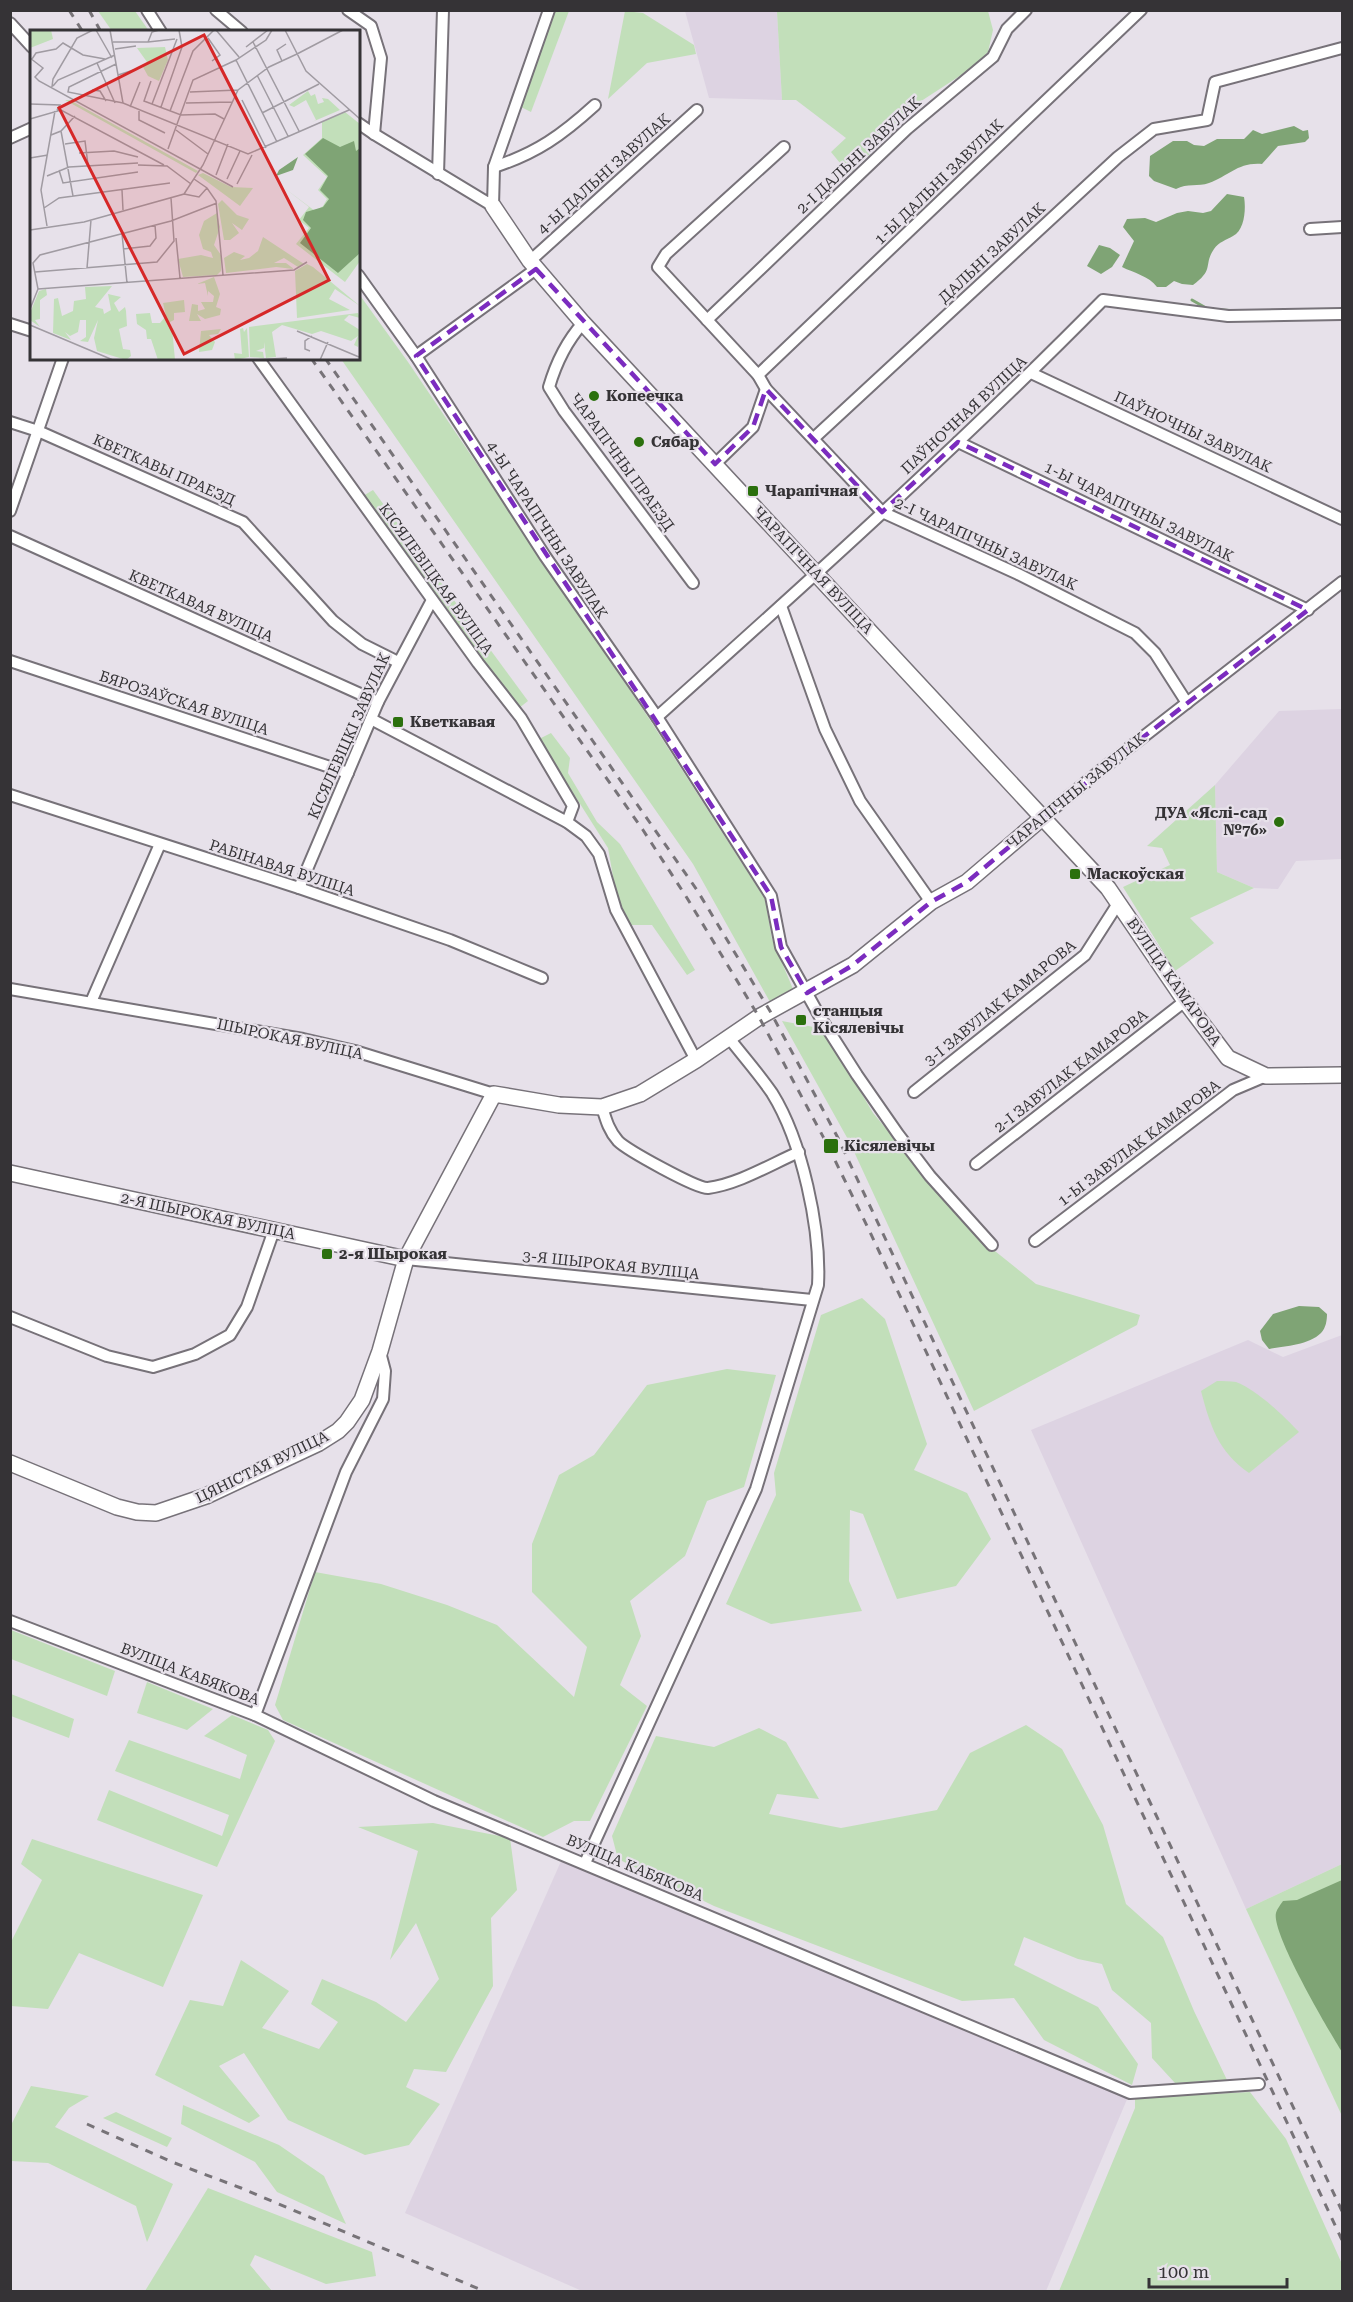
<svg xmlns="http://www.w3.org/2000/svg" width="1353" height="2302" viewBox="0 0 1353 2302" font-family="'Roboto Serif',serif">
	<rect width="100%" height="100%" fill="#e7e1ea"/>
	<g fill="#ddd3e2">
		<polygon points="685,11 781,11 777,12 782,100 709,98"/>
		<polygon points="1342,709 1342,859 1296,861 1278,889 1254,888 1217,872 1215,785 1279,711"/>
		<polygon points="1342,1335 1342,1864 1246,1909 1031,1430 1248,1340 1283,1357"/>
		<polygon points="562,1859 1128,2097 1046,2291 582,2291 405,2213"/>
	</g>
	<g fill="#c2dfba">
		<polygon points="781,10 988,11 993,30 988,52 975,66 912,107 892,133 849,174 831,152 846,138 796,100 782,100 777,12"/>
		<polygon points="98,11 135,11 149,31 112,31"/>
		<polygon points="555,11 569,11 531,112 521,107"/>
		<polygon points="625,11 643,13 694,45 696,54 647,63 608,99"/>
		<polygon points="359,294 408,362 648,717 765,899 772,939 793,989 770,1002 693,864 341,359 358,358"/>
		<polygon points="373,490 528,701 519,708 363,496"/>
		<polygon points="551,733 570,758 568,773 597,822 620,844 695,970 687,975 652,925 630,925 617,899 608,848 539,739"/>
		<polygon points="1215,785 1217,872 1254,888 1190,918 1214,943 1175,971 1123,887 1170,865 1162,848 1147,846"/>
		<polygon points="782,1021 824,1029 873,1113 975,1235 1036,1284 1140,1315 1137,1325 974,1411 850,1143"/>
		<polygon points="862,1298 885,1319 927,1444 914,1470 967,1493 991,1539 956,1586 897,1599 863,1514 850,1510 849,1581 862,1611 771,1624 726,1604 776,1495 774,1473 821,1315"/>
		<polygon points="727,1369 776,1375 744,1487 707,1501 685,1556 630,1601 641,1636 620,1685 647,1706 590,1821 574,1821 543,1837 283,1720 275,1705 315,1572 381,1584 447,1605 497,1625 574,1697 587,1647 532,1592 532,1544 559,1475 594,1455 647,1385"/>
		<path d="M1217 1381C1223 1381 1230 1381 1236 1382 1257 1390 1284 1416 1299 1432L1249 1473C1218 1452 1210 1425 1201 1391Z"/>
		<polygon points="11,1630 115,1671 107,1696 11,1659"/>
		<polygon points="147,1682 213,1709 187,1730 137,1713"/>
		<polygon points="11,1694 74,1719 69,1738 11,1716"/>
		<polygon points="232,1715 268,1730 275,1741 217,1867 97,1820 109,1790 222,1836 229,1815 115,1771 129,1740 240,1779 247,1755 204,1736"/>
		<polygon points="1026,1725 1062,1749 1103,1825 1126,1904 1163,1937 1194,2011 1227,2080 1175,2083 1152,2058 1151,2023 1112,1990 1102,1964 1078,1959 1024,1937 1014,1965 1098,2007 1138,2064 1132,2085 1044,2040 1014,1998 962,2001 714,1906 618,1859 612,1836 656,1736 714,1747 759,1728 786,1742 819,1799 777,1794 769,1814 841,1828 937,1810 970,1753"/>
		<polygon points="433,1823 510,1838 517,1890 491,1918 493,1986 446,2072 414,2069 406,2087 440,2104 409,2145 365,2155 288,2120 244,2053 219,2066 260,2116 249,2123 155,2075 190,2000 223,2006 241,1960 289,1991 262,2028 319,2049 338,2022 311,2004 322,1979 376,2002 406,2022 439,1979 416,1923 390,1960 418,1851 358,1827"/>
		<polygon points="32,1839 203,1895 163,1987 79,1953 48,2009 11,2006 11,1942 42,1880 21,1864"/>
		<polygon points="1342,1864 1342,2116 1246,1909"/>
		<polygon points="31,2086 89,2096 69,2108 55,2127 173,2184 147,2242 136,2206 48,2163 11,2161 11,2125"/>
		<polygon points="1250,2092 1286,2139 1342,2264 1342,2291 1059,2291 1135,2108 1135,2098"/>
		<polygon points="183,2105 279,2145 324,2176 346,2224 277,2192 255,2162 181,2124"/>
		<polygon points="116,2112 172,2138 167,2147 103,2118"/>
		<polygon points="208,2188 372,2252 376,2276 326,2284 255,2255 250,2265 272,2291 145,2291"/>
	</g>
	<g fill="#7fa475">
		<path d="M1294 126 1303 131 1308 130 1309 138 1305 142 1278 146 1262 164C1238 162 1229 176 1209 183 1198 187 1187 183 1176 189L1154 181 1149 176 1150 156 1173 141H1187L1194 145 1204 146 1217 139H1244L1253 130 1262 134Z"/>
		<path d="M1227 194 1244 197C1246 208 1245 230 1233 236 1226 240 1219 242 1214 249 1203 265 1215 269 1193 285L1182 284 1174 281 1166 287H1157C1149 276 1134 273 1122 267L1134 241 1123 227 1127 219 1145 218 1156 222 1177 213 1188 211 1203 213 1211 211Z"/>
		<polygon points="1099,245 1110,248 1120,255 1112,267 1101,274 1087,266"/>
		<path d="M1299 1306 1319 1307 1327 1314C1327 1320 1326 1328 1321 1333 1309 1345 1285 1346 1269 1349L1262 1340 1260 1331 1273 1314Z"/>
		<path d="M1342 1880V2052C1329 2031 1271 1933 1276 1913 1277 1909 1281 1904 1283 1901L1297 1900Z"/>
	</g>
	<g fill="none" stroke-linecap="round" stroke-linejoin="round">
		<g stroke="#7fa475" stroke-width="3">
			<polyline points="1192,300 1206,308"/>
			<polyline points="1221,310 1239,311"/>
		</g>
		<defs>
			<g id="street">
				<polyline points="147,10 161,32"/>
				<polyline points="216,10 242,32"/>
				<polyline points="348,10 371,26 381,58 374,134"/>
				<polyline points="10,23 32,47"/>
				<polyline points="358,123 374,134 493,206 494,167 549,10"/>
				<polyline points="10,138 32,128"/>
				<polyline points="784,147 666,254 658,267 758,375 766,389 882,512 1018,574 1135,633 1155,653 1187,703"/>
				<path d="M494 167C537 153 562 135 595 105"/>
				<polyline points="438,174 443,10"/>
				<polyline points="1310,229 1342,227"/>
				<polyline points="530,261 697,110"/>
				<polyline points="358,275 416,356 545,556 657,717 771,896 781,947 820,1017 857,1075 898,1134 930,1176 992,1245"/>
				<polyline points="707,320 907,129 993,57 1007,29 1026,10"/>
				<path d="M583 323C566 342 556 363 549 387L564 411 693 583"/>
				<polyline points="10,324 32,331"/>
				<polyline points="416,356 536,269"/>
				<polyline points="258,358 478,663 521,718 573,806 567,822"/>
				<polyline points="1031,373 1342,519"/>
				<polyline points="758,375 1141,10"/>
				<polyline points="10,422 38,431 243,522 333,621 362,644 398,662"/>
				<polyline points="814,438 1118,157 1154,129 1207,120 1215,82 1342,48"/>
				<polyline points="958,442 1308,610"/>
				<polyline points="715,464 753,427 766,389"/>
				<polyline points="10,511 63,358"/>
				<polyline points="10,536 378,702"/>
				<polyline points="781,606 825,729 860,801 931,902"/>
				<polyline points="10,661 348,773"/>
				<path d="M657 717C809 581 960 445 1103 300L1228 316 1342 314"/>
				<polyline points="371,719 567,822 586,836 599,854 616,910 696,1060"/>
				<polyline points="10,795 299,888 450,940 542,978"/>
				<polyline points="1042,818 1111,762 1342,582"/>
				<polyline points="299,888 378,702 432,600"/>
				<polyline points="10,989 303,1039 355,1051 494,1094"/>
				<polyline points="91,1002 160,844"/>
				<polyline points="914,1092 1085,955 1119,902"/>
				<path d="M602 1107C606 1120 609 1131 618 1141 627 1150 697 1189 708 1188 739 1184 771 1164 799 1152"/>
				<polyline points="976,1164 1185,1001"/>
				<polyline points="1035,1241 1233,1090 1266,1076"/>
				<polyline points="406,1259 812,1300"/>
				<polyline points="10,1317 107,1356 153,1367 195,1354 230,1335 247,1307 274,1230"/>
				<polyline points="10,1621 255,1715 434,1801 1130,2093 1259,2084"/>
				<polyline points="255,1715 346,1472 383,1399 385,1371 380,1352"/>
				<path d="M585 1863 756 1489 818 1285C821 1229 802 1141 772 1093 759 1074 743 1056 729 1038"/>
			</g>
			<g id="secondary">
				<polyline points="493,206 530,261 583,323 1108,888 1185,1001 1228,1058 1266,1076 1342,1075"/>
				<polyline points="10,1173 406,1259"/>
				<polyline points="10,1463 117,1507 137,1512 156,1513 206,1496 319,1443 338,1431 347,1422 362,1400 380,1351 406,1259 494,1094 559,1105 602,1107 640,1094 696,1060 759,1017 853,965 931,902 967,882 1042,818"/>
			</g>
		</defs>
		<use href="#street" stroke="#777279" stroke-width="14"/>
		<use href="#secondary" stroke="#777279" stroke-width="18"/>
		<use href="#street" stroke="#fff" stroke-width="10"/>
		<use href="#secondary" stroke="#fff" stroke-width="15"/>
		<g stroke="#777378" stroke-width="3" stroke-dasharray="8 8" stroke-linecap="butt">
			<polyline points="69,10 83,32"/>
			<polyline points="89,10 101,32"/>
			<polyline points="311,358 643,830 687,898 759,1017 827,1144 870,1232 1342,2240"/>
			<polyline points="325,358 697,890 770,1011 838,1138 1342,2211"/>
			<polyline points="87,2124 172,2162 241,2188 486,2292"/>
		</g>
	</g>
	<path fill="none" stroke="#7b2cbf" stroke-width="4.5" stroke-dasharray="12 8" stroke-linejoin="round" d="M536 269 715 464 753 427 766 389 882 512 958 442 1308 610 1111 762 967 882 931 902 853 965 807 993 781 947 771 896 416 356Z"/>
	<g fill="#2b700d" stroke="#e7e1ea" stroke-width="2">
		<circle cx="594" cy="396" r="6"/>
		<circle cx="639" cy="442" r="6"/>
		<rect x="747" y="485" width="12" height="12" rx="3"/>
		<rect x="392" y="716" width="12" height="12" rx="3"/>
		<circle cx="1279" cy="822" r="6"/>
		<rect x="1069" y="868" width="12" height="12" rx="3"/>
		<rect x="795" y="1014" width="12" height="12" rx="3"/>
		<rect x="823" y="1138" width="16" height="16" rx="3"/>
		<rect x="321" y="1248" width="12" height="12" rx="3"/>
	</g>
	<g text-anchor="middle" stroke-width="4.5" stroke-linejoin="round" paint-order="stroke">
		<g font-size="15" fill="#353336" stroke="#e7e1ea">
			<text transform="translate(859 155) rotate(-43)" y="5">2-І ДАЛЬНІ ЗАВУЛАК</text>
			<text transform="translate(604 174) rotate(-42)" y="5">4-Ы ДАЛЬНІ ЗАВУЛАК</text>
			<text transform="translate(939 182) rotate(-44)" y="5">1-Ы ДАЛЬНІ ЗАВУЛАК</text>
			<text transform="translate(992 253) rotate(-43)" y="5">ДАЛЬНІ ЗАВУЛАК</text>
			<text transform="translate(964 415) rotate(-43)" y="5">ПАЎНОЧНАЯ ВУЛІЦА</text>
			<text transform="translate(1193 432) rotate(25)" y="5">ПАЎНОЧНЫ ЗАВУЛАК</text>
			<text transform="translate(622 462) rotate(54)" y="5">ЧАРАПІЧНЫ ПРАЕЗД</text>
			<text transform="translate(164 470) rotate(24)" y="5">КВЕТКАВЫ ПРАЕЗД</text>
			<text transform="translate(1139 512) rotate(26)" y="5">1-Ы ЧАРАПІЧНЫ ЗАВУЛАК</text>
			<text transform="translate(547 530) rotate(57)" y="5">4-Ы ЧАРАПІЧНЫ ЗАВУЛАК</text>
			<text transform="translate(986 544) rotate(25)" y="5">2-І ЧАРАПІЧНЫ ЗАВУЛАК</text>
			<text transform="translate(813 570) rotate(47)" y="5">ЧАРАПІЧНАЯ ВУЛІЦА</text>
			<text transform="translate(436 579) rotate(54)" y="5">КІСЯЛЕВІЦКАЯ ВУЛІЦА</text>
			<text transform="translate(201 606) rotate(24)" y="5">КВЕТКАВАЯ ВУЛІЦА</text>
			<text transform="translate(184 703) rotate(18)" y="5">БЯРОЗАЎСКАЯ ВУЛІЦА</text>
			<text transform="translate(349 736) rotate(-66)" y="5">КІСЯЛЕВІЦКІ ЗАВУЛАК</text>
			<text transform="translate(1076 791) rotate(-39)" y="5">ЧАРАПІЧНЫ ЗАВУЛАК</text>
			<text transform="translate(282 868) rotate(18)" y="5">РАБІНАВАЯ ВУЛІЦА</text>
			<text transform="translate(1174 982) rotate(55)" y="5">ВУЛІЦА КАМАРОВА</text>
			<text transform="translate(1000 1003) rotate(-39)" y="5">3-І ЗАВУЛАК КАМАРОВА</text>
			<text transform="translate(290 1039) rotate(12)" y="5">ШЫРОКАЯ ВУЛІЦА</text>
			<text transform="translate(1071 1071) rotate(-38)" y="5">2-І ЗАВУЛАК КАМАРОВА</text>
			<text transform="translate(1139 1143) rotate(-37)" y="5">1-Ы ЗАВУЛАК КАМАРОВА</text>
			<text transform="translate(208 1216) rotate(12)" y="5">2-Я ШЫРОКАЯ ВУЛІЦА</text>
			<text transform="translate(611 1265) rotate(6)" y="5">3-Я ШЫРОКАЯ ВУЛІЦА</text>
			<text transform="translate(262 1467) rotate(-26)" y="5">ЦЯНІСТАЯ ВУЛІЦА</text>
			<text transform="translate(190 1674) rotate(21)" y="5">ВУЛІЦА КАБЯКОВА</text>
			<text transform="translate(635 1868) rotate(23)" y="5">ВУЛІЦА КАБЯКОВА</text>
		</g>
		<g font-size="15" font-weight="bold" fill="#353336" stroke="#e7e1ea" text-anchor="start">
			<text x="606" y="401">Копеечка</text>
			<text x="651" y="447">Сябар</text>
			<text x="765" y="496">Чарапічная</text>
			<text x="410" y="727">Кветкавая</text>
			<text x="1267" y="818" text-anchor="end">ДУА «Яслі-сад<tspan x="1267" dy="17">№76»</tspan></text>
			<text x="1087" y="879">Маскоўская</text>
			<text x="813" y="1016">станцыя<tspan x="813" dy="17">Кісялевічы</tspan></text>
			<text x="844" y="1151">Кісялевічы</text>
			<text x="339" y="1259">2-я Шырокая</text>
		</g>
	</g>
	<g transform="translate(30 30)">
		<rect width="330" height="330" fill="#e7e1ea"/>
		<path d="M0 0H21L23 9 0 18ZM135 17 138 30 129 51 118 46 113 37 117 32 107 18ZM278 61 281 66 285 64 288 74 294 72 292 68 298 69 310 80 282 92 286 90 276 70 264 77 259 75ZM35 70H40L168 141 166 143ZM315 82 330 94V231L315 252 266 214 279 198 269 190 279 177 253 157 285 181 293 176 297 169 288 160 297 147 273 125 292 108V92ZM173 143 201 157 223 158 210 176 168 145ZM192 170 207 185 219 189 212 200 202 193 209 203 200 210H194L188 174ZM187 183 190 197 184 215 191 225V241L187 245 153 247 148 229 171 225 183 228 181 222 173 219 169 205 174 191ZM233 207 274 234 268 237 254 228 244 233H256L264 239 246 237 196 243 194 228 204 222 215 226 210 230 219 228 228 221ZM277 234 283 237 330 276 305 259 299 269 320 280 267 288 265 241ZM184 247 190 264 186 277 191 279 190 285 175 289 167 284 171 291H159L162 274 168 275V281L175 279 171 272H183L184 266 178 261V266L175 253 167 254ZM82 256 65 277 73 279 74 284 81 280 78 264 91 267 84 273 89 282 95 277 96 281 97 296 89 299 93 319 100 320 101 326 96 330 67 321 64 308 68 290 58 312 50 311 56 307V290H50L48 302 40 306 35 302 41 310 23 303 24 269 28 268 32 286 43 281 44 271 56 269 55 257ZM16 259 17 265 10 270V289L5 290 10 297 0 290V283L9 261ZM154 270 155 282 144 283V290L138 293 142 298 145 330H128L121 309H117L116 300 107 294 106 284 120 283 122 293H130L136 286 133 273ZM328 283 330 288 319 285 314 290 330 300 328 317 324 315 328 306 321 311 291 301 282 304 252 295 242 302 246 327 236 328 234 312V318L226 321 233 322 234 328 220 327 219 297ZM213 298 214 302 217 298 219 327 205 330 204 323 212 324 210 299ZM191 299 188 304 179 305 185 312 182 320 169 322 171 301Z" fill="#c2dfba"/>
		<path d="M293 108 310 117 324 111 326 121 330 118V223L308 243 270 213 281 198 273 190 276 182 293 177 299 169 290 160 298 146 275 124ZM268 127 263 140 246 146 249 140Z" fill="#7fa475"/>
		<path fill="none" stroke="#a09ba2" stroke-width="1.5" d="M66 0 82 28M80 0 93 73M186 0 209 27M255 0 276 41 330 89M178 8 190 25 182 31M83 12H118L122 2 129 0M118 12 145 9M223 12 269 101M216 17 238 0M85 19 106 16M267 24 313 0M0 28 13 38 5 47 9 51 203 157M2 29 6 23 26 19 33 13 53 25 75 29M206 30 247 112M252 31 247 20 256 14M67 33 85 73M86 34 39 57 38 62 93 73 218 124 319 80M88 45 107 39M227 45 258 106M121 51 114 71 151 85 185 84 194 89M23 56 28 50 85 25M22 57 23 49 47 8 63 0M62 60 70 61 76 71M160 62 208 60M212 70 236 118M156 73 202 72M0 74 30 75 27 80M122 74 147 9M100 77 110 52M131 77 152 17 149 0M109 81V90L135 103M140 81 163 21 184 0M232 83 289 54M0 89 31 80 134 135M146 100 178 124M31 101 43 166M21 105 31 101 45 86M35 114 55 111 58 135M138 119 163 50 206 30 236 10 242 0M49 123 84 121 108 127M0 128 18 125M108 135 137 136 161 154M29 140 33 153 108 142M186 145 198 114M17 146 39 137 108 133M164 149 177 158 186 171 193 245M197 149 210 121M207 154 222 125M92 160 93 180M154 164 169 167 177 158M14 178 29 168 140 153M17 196 11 160 25 81M0 200 54 192 154 164 173 135 208 60 239 37 267 24M92 204 97 253M146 208 150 248M93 219 120 216 126 208 125 195M57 238 61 190M5 242 127 232 144 211 141 168M8 259 264 240 277 232M0 279 8 259 3 233 10 225 141 191 187 173M0 295 83 330M267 301 329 327M280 321 275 319V311L282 306M222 330 257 328M290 330 298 312"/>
		<path fill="#d62828" fill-opacity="0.15" stroke="#d62828" stroke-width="3" d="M174 5 299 250 154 324 29 78Z"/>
		<rect width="330" height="330" fill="none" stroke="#353336" stroke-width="3"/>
	</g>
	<rect width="1353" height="2302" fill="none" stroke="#353336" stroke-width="24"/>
	<path d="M1149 2278v9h138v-9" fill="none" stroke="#353336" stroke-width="3"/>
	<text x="1158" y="2278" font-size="18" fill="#353336" stroke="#e7e1ea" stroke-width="4.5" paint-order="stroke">100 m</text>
</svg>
